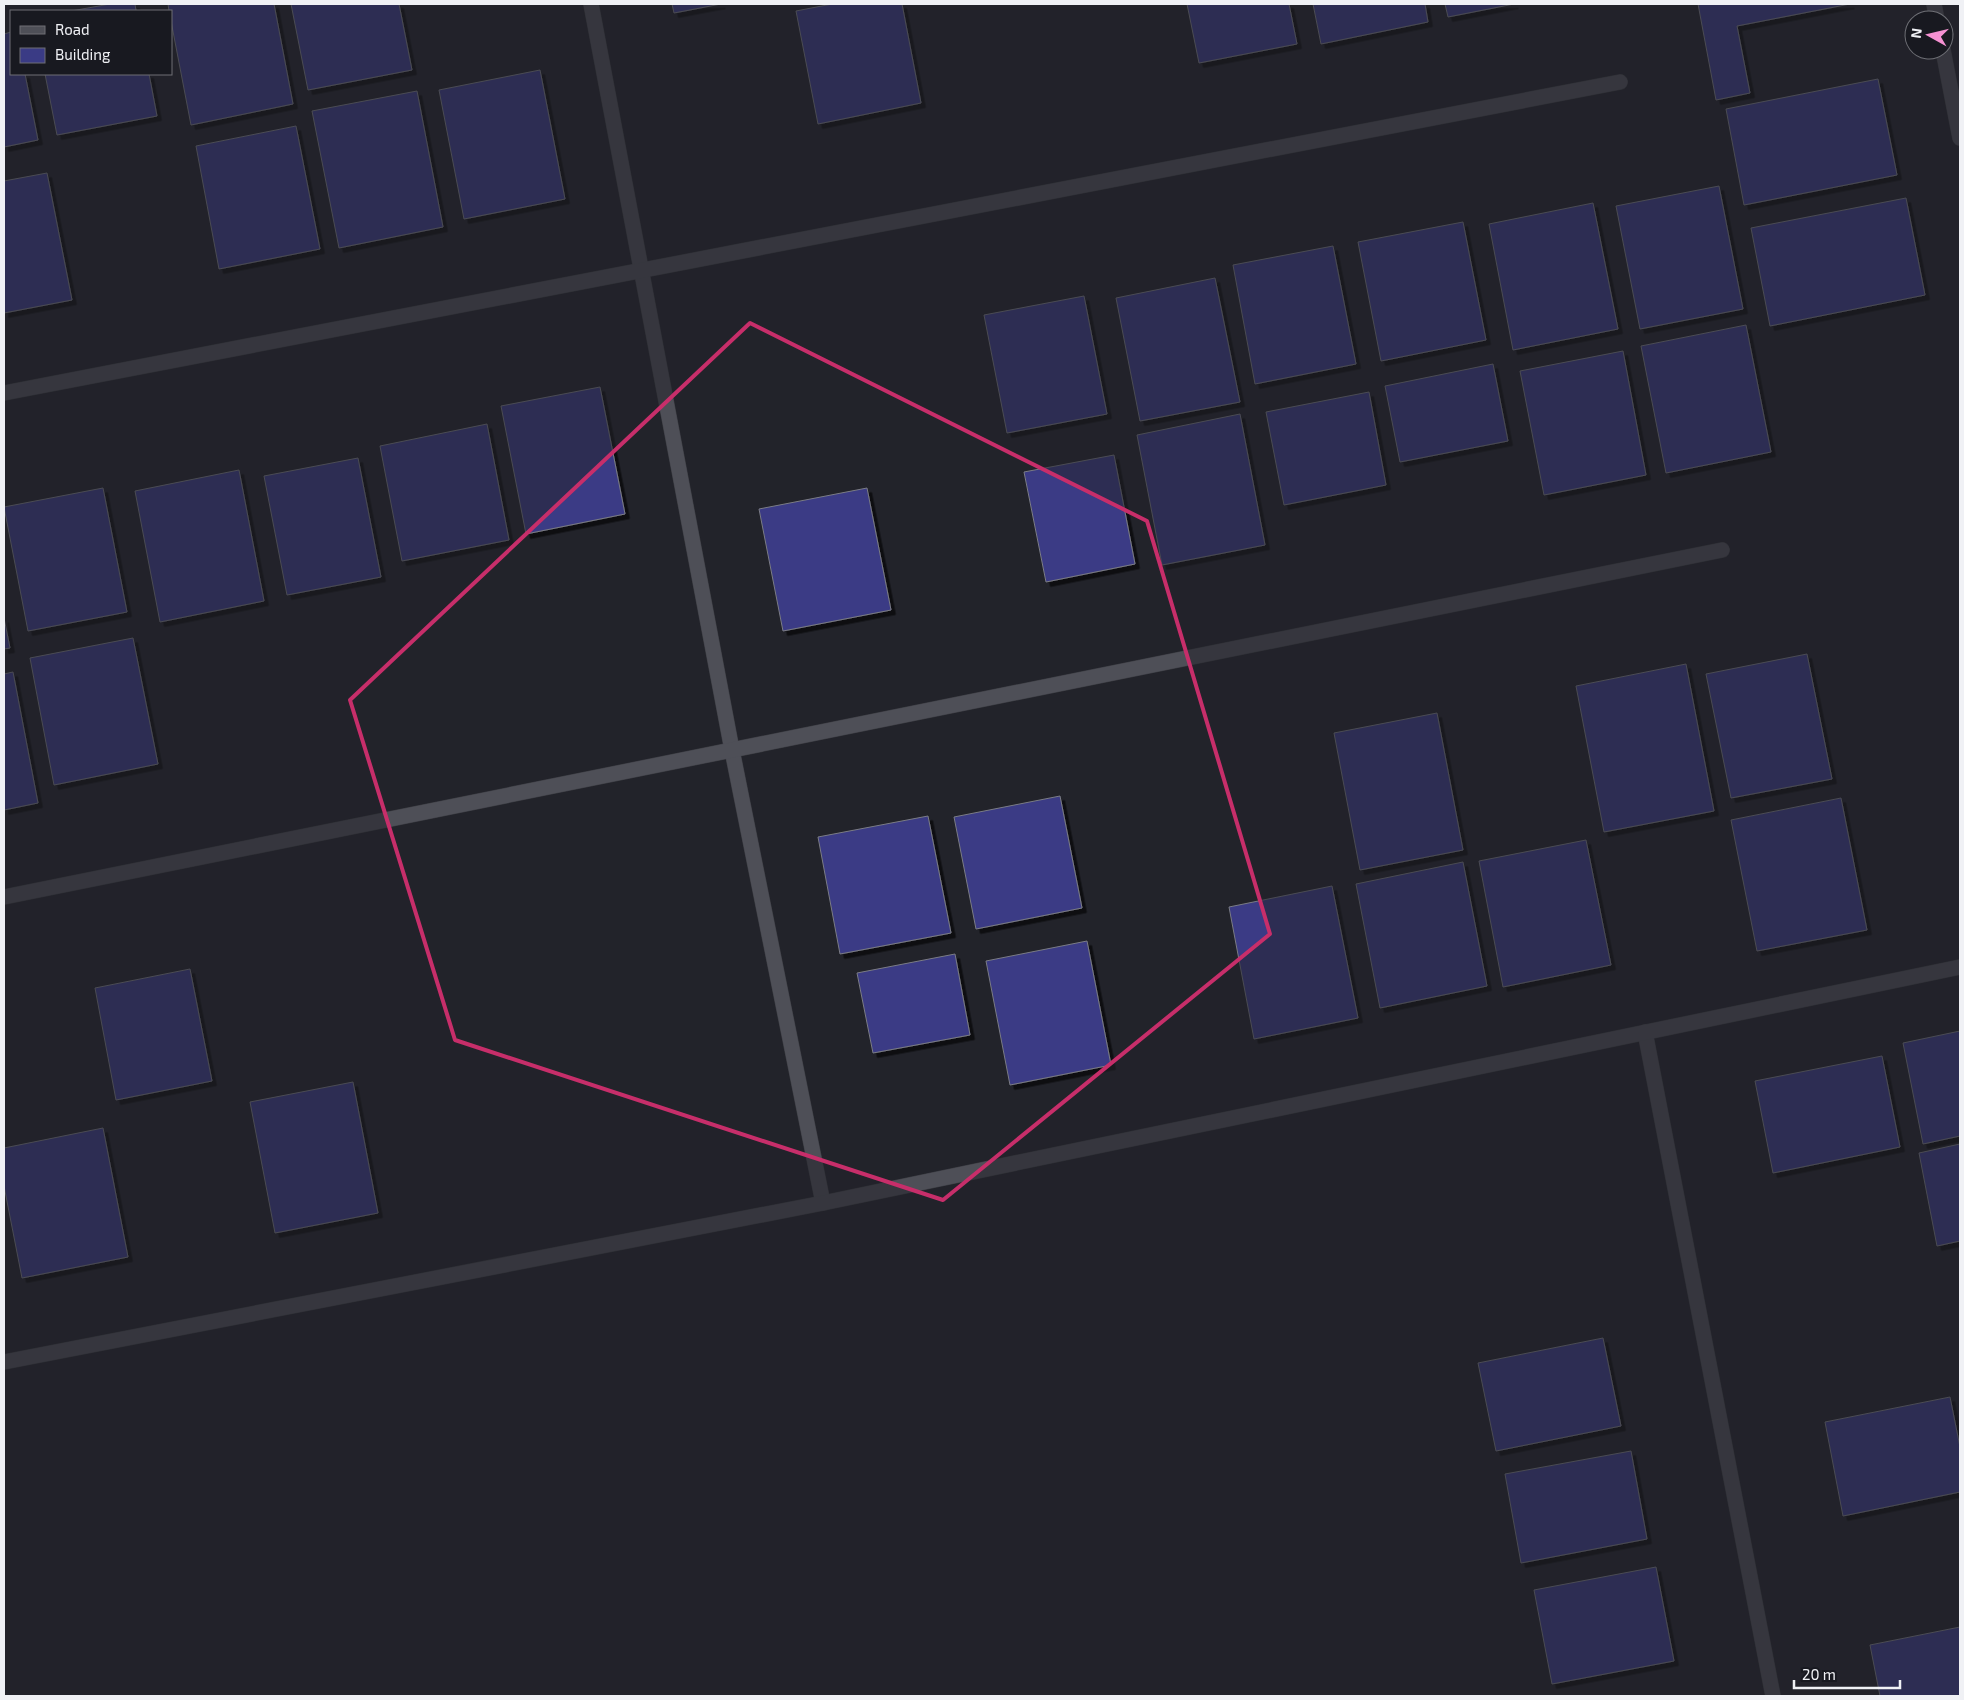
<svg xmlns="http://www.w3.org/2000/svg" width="1964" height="1700" viewBox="0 0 1964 1700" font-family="'Exo 2',sans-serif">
	<defs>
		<filter id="shadow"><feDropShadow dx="4.5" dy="4.5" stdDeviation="0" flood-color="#0009"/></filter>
	</defs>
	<rect width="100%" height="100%" fill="#22232a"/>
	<g fill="#3a3b85" stroke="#7b7c85" filter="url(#shadow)">
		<polygon points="110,4 135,4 136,11 71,11"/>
		<polygon points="168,4 274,4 293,104 191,125 171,21 171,11 169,11"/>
		<polygon points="291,4 399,4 412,70 308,90"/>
		<polygon points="672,4 721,4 674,13"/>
		<polygon points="832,4 902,4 921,103 818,124 796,11"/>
		<polygon points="1187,4 1289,4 1297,44 1199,63"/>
		<polygon points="1313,4 1425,4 1428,22 1321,44"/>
		<polygon points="1445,4 1514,4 1448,17"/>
		<polygon points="1698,4 1850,4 1737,26 1750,93 1716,100"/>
		<polygon points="11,32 11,74 25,74 38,140 4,147 4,34"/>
		<polygon points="540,70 565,199 464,219 439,90"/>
		<polygon points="45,74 149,74 157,116 57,135"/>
		<polygon points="1878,79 1897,175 1744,205 1726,109"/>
		<polygon points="417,91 443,227 339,248 312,111"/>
		<polygon points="296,126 320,249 219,269 196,146"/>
		<polygon points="47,173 72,300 4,313 4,181"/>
		<polygon points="1719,186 1743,309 1640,329 1616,206"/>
		<polygon points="1906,198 1925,295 1770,326 1751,228"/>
		<polygon points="1593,203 1618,329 1513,350 1489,224"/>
		<polygon points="1463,222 1486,340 1381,361 1358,242"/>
		<polygon points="1333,246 1356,364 1255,384 1233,265"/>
		<polygon points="1215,278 1240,402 1140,421 1116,298"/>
		<polygon points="1084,296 1107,414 1007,433 984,315"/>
		<polygon points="1746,325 1771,452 1666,473 1641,346"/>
		<polygon points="1623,351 1646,475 1544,495 1520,371"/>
		<polygon points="1493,364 1508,441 1400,462 1385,386"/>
		<polygon points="600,387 625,514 526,534 501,406"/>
		<polygon points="1369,392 1386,485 1284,505 1266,412"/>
		<polygon points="1240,414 1265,545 1162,565 1137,435"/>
		<polygon points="487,424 509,540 402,561 380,446"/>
		<polygon points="1114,455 1135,564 1046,582 1024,472"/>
		<polygon points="358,458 381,577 287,595 264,476"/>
		<polygon points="239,470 264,601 160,622 135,491"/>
		<polygon points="103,488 127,612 28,631 4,507"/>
		<polygon points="867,488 891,610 783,631 759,509"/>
		<polygon points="4,618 10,648 4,649"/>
		<polygon points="133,638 158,764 54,785 30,658"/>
		<polygon points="1807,654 1832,779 1731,798 1706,674"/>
		<polygon points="1686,664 1714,811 1604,832 1576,686"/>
		<polygon points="13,672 38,803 4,810 4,674"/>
		<polygon points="1437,713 1463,850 1360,870 1334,733"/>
		<polygon points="1060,796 1082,908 976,929 954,817"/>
		<polygon points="1841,798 1867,930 1757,951 1731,820"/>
		<polygon points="928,816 951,933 840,954 818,837"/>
		<polygon points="1586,840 1611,965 1503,987 1479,861"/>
		<polygon points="1463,862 1487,986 1380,1008 1356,884"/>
		<polygon points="1332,886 1358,1018 1254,1039 1229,907"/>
		<polygon points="1087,941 1111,1065 1010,1085 986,961"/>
		<polygon points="955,954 970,1035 873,1053 857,973"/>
		<polygon points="190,969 212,1081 116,1100 95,988"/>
		<polygon points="1960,1031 1960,1136 1923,1144 1903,1043"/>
		<polygon points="1882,1056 1900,1147 1773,1173 1755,1081"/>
		<polygon points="353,1082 378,1213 275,1233 250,1102"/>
		<polygon points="103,1128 128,1257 22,1278 4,1186 4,1148"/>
		<polygon points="1960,1144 1960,1241 1937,1246 1919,1153"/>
		<polygon points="1603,1338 1621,1426 1496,1451 1478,1363"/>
		<polygon points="1950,1397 1960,1447 1960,1492 1843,1516 1825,1422"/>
		<polygon points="1631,1451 1647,1539 1521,1563 1505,1474"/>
		<polygon points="1656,1567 1674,1661 1552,1684 1534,1590"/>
		<polygon points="1960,1627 1960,1696 1880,1696 1870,1645"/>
	</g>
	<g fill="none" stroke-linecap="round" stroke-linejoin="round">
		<defs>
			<g id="minor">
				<polyline points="591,4 732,750 823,1203"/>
				<polyline points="4,393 1620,82"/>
				<polyline points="4,897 1722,550"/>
				<polyline points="1645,1032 1773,1696"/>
				<polyline points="4,1362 823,1203 1960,967"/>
			</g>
			<g id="secondary">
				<polyline points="1934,4 1937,20"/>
				<polyline points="1943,50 1960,138"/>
			</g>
		</defs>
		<use href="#minor" stroke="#3d3e44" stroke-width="16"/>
		<use href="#secondary" stroke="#3d3e44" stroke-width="16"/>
		<use href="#minor" stroke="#4e4f57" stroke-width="15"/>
		<use href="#secondary" stroke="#4e4f57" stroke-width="15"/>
	</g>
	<path d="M0 0H1964V1700H0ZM750 323 1147 521 1270 934 943 1200 455 1040 350 700Z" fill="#22232a" fill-opacity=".55" fill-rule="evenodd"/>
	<path fill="none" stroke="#c72e6a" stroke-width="4" stroke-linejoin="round" d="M750 323 1147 521 1270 934 943 1200 455 1040 350 700Z"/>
	<rect width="1964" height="1700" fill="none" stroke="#f0f1f5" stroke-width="10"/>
	<rect x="10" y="10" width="162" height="65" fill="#181920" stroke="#6e6f75"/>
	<rect x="20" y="26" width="25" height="8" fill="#4e4f57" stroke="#6e6f75"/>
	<text x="55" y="35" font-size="15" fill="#f0f1f5">Road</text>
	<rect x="20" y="48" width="25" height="15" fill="#3a3b85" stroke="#6e6f75"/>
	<text x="55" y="60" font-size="15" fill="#f0f1f5">Building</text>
	<g transform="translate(1929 35) rotate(278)"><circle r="24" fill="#181920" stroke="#6e6f75"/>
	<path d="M0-4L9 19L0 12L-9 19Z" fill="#f591d2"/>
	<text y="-8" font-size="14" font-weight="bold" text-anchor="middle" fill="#f0f1f5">N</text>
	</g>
	<path d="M1794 1680v8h106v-8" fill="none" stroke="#f0f1f5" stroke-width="2.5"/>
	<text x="1802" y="1680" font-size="15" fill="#f0f1f5" stroke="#181920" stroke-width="4" paint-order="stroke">20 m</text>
</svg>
